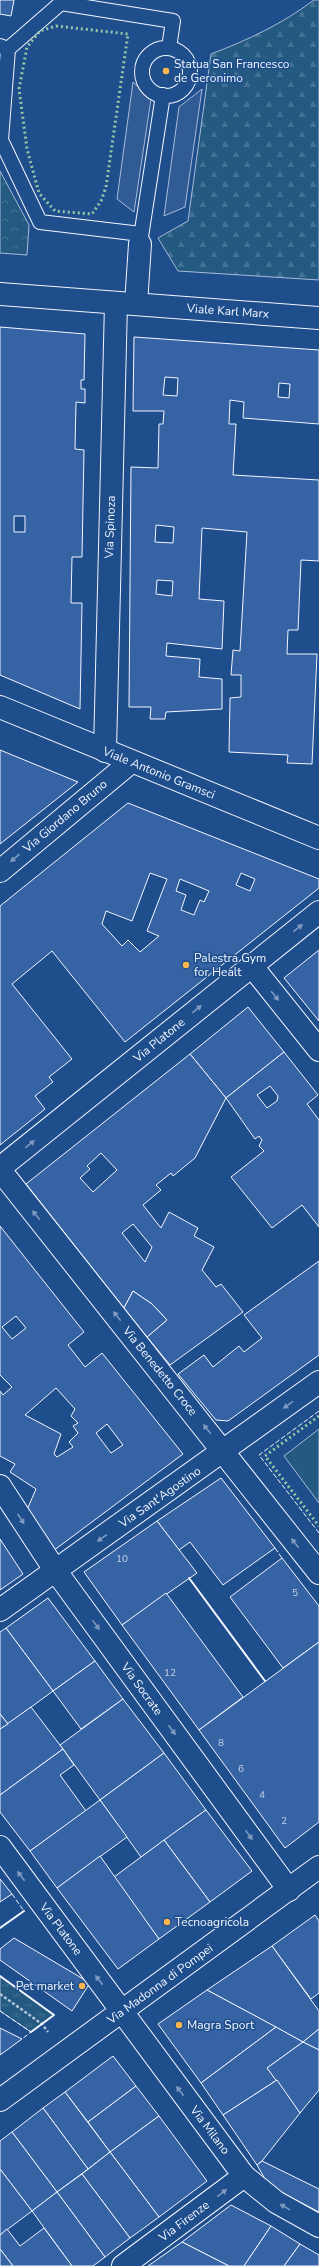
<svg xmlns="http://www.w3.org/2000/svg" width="319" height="2266" viewBox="0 0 319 2266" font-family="'Nunito Sans',sans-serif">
	<defs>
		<pattern id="grass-tufts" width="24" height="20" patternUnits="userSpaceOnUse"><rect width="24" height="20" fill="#245a82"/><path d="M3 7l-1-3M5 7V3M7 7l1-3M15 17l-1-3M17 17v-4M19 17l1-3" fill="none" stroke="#447295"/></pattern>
		<pattern id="forest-firs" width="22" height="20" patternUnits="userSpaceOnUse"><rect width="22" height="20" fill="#245a82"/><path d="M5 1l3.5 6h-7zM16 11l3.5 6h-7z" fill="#447295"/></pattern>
		<pattern id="park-crowns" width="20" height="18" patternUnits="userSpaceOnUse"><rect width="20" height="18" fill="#245a82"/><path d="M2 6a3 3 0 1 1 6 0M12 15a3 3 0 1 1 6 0" fill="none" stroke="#447295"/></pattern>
	</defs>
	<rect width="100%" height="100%" fill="#1f4e8c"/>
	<polygon fill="url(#grass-tufts)" stroke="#a8bbd7" points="0,1976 54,2015 31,2032 0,2011"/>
	<path fill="url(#forest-firs)" stroke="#a8bbd7" d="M314 0H319V280L178 271 158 238 188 221 211 54C248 40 282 24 314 0Z"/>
	<polygon fill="url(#park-crowns)" stroke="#a8bbd7" points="0,171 29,225 27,255 0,253"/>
	<polygon fill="#245a82" stroke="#a8bbd7" points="319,1429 319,1503 284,1456"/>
	<g fill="#305b95" stroke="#a8bbd7">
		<polygon points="133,82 151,99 134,212 117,199"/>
		<polygon points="202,89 185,207 164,216 179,107"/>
	</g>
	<g fill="#3563a3" stroke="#f2f6ff" fill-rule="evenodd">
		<polygon points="0,0 14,0 11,16 0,14"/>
		<path d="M0 327 85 334 84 380H81V389H85V403L76 402 75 449 84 450 82 557H72L71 603H82L80 709 0 675ZM14 516H25V532H14Z"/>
		<path d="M134 337 319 350V424L243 418 244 402 230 400 229 424H236L233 475 319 480V561L301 560 298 630H288L287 654H317L312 764 287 763 288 755 229 752 230 698 241 697V675H231L233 650 240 651 247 532 202 528 199 599 224 601 222 649 167 643 166 656 200 659 199 677 222 679V709L166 712 165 719H150L151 707H129L131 467 158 468 159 424H163L164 411H133ZM165 377 178 378 177 396 163 395ZM279 383 290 384 289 398 278 397ZM156 525 174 527 173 543 155 542ZM157 580 173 581 172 596 156 594Z"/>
		<polygon points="0,750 78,782 0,844"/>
		<path d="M128 803 319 879V888L125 1042 52 951 12 984 72 1059 49 1077 53 1082 35 1096 45 1109 0 1145V906ZM150 873 167 879 147 931 159 936 140 952 128 940 122 946 102 924 106 911 132 921ZM241 873 255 879 250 891 236 885ZM180 879 209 891 204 902 200 900 194 915 181 910 186 895 176 891Z"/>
		<polygon points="319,950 319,1021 284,978"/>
		<polygon points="248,1007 284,1052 226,1098 190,1054"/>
		<path d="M284 1052 318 1095 307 1104 319 1120V1227L302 1205 272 1228 231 1177 264 1151 259 1146 262 1140 259 1136 255 1139 226 1098ZM270 1086 278 1096 277 1101 267 1108 257 1095Z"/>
		<path d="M190 1054 226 1098 195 1158 173 1176 171 1173 156 1185 161 1190 143 1205 161 1228 169 1212 198 1228 194 1236 214 1247 202 1270 216 1287 221 1284 243 1312 170 1365 147 1337 167 1320 152 1304 133 1291 124 1308 26 1184ZM101 1153 117 1170 93 1192 80 1178 90 1169 87 1166ZM133 1224 152 1247 145 1262 122 1233Z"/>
		<path d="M0 1226 84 1332 68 1345 85 1367 102 1353 183 1454 53 1551 26 1512 36 1489 10 1472 15 1464 0 1456V1391L3 1395 12 1387 0 1375ZM16 1316 26 1328 12 1339 2 1327ZM56 1388 75 1409 71 1416 78 1423 73 1426 78 1433 69 1442 73 1447 57 1457 54 1454 61 1434 25 1415ZM107 1424 123 1445 111 1453 96 1433Z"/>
		<polygon points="319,1261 319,1355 228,1421 216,1420 178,1374 204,1355 213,1367 239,1346 244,1352 262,1338 244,1315"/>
		<polygon points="133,1291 152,1304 167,1320 147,1337 124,1308"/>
		<polygon points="221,1478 275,1548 223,1585 190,1542 179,1550 157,1521"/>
		<polygon points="157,1521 197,1573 122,1625 84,1572"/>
		<polygon points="0,1539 23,1574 0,1590"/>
		<polygon points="282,1558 319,1606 319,1642 283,1668 230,1597"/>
		<polygon points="166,1593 243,1697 199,1730 122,1625"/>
		<polygon points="48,1598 95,1661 53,1691 6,1628"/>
		<polygon points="6,1628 53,1691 8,1724 0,1714 0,1632"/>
		<polygon points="319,1642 319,1822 285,1848 199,1730"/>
		<polygon points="95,1661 123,1699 81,1729 53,1691"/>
		<polygon points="123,1699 164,1753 100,1800 60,1745"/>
		<polygon points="31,1707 63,1749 0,1795 0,1729"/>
		<polygon points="0,1714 8,1724 0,1729"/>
		<polygon points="63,1749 74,1765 60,1775 86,1811 30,1851 0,1812 0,1795"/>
		<polygon points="164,1753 206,1810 141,1857 100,1800"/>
		<polygon points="100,1800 127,1837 57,1888 30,1851"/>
		<polygon points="206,1810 252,1871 210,1902 164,1840"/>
		<polygon points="164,1840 210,1902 159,1939 114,1877"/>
		<polygon points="100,1856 159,1939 118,1969 57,1888"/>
		<polygon points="0,1879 12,1894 0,1902"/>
		<polygon points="315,1915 319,1921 319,1993 311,1999 272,1946"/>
		<polygon points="14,1938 90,1983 72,2011 0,1960 0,1949"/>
		<polygon points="272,1946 319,2011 319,2029 303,2042 207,1990"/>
		<polygon points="207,1990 276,2027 201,2083 158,2024"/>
		<polygon points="276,2027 303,2042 267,2068 277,2080 223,2115 201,2083"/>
		<polygon points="0,2028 22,2039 0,2055"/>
		<polygon points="319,2029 319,2050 303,2042"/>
		<polygon points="303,2042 319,2050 319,2090 300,2113 267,2068"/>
		<polygon points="113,2056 136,2086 88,2122 65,2092"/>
		<polygon points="277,2080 300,2113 262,2161 257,2165 223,2115"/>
		<polygon points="136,2086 159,2116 110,2152 88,2122"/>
		<polygon points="65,2092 110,2152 88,2169 43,2108"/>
		<polygon points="43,2108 88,2169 57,2192 12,2132"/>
		<polygon points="159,2116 207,2181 159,2217 110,2152"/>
		<polygon points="12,2132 57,2192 32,2211 0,2169 0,2141"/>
		<polygon points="110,2152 159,2217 130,2238 82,2174"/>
		<polygon points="262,2161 319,2189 319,2212 269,2186 257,2165"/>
		<polygon points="0,2169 32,2211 0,2235"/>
		<polygon points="82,2174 130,2238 105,2257 57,2192"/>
		<polygon points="57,2192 105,2257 93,2266 72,2266 32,2211"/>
		<polygon points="231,2205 271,2226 244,2266 229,2266 182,2242"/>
		<polygon points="271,2226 300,2244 284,2266 244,2266"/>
		<polygon points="44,2228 72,2266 13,2266 0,2249 0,2235 7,2229 20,2246"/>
		<polygon points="182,2242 229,2266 148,2266"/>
		<polygon points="300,2244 319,2255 319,2266 284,2266"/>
		<polygon points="0,2249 13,2266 0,2266"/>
	</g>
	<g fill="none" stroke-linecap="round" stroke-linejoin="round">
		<defs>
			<g id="lane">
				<polyline points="61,0 61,3 173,21 169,48"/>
				<polyline points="0,46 8,49 1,140 40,222 141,234"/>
				<circle cx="166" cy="72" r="24"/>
				<polyline points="8,49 61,3"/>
				<polyline points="140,243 163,95"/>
			</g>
			<g id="street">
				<polyline points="0,294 319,318"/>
				<polyline points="136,304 140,244"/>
				<polyline points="0,707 319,838"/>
				<polyline points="105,751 116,303"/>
				<polyline points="0,871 131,762"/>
				<polyline points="251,965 319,1050"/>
				<polyline points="0,1168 319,912"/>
				<polyline points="0,1170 319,1573"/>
				<polyline points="0,1486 55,1570 289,1890"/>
				<polyline points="0,1610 319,1382"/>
				<polyline points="0,1847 244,2176 276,2202 319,2226"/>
				<polyline points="123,2266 244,2176"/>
			</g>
			<polyline id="secondary" points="0,2100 319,1867"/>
		</defs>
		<use href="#lane" stroke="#f2f6ff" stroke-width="16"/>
		<use href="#street" stroke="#f2f6ff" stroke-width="24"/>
		<use href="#secondary" stroke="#f2f6ff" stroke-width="24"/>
		<polyline stroke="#b3c4dc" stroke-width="2.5" stroke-dasharray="3 2" stroke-linecap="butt" points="0,1994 42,2024 48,2032"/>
		<use href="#lane" stroke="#1f4e8c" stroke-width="14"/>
		<use href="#street" stroke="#1f4e8c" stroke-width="22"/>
		<use href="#secondary" stroke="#1f4e8c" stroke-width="22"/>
		<g stroke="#97c8a6" stroke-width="3" stroke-dasharray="2 3" stroke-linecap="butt">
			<polygon points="56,26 128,34 106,187 101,201 92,214 55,211 39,193 27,149 19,89 27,47 40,31"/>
			<polyline points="319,1416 265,1456 319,1526"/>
		</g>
		<g stroke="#f2f6ff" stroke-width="1" stroke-dasharray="5 2" stroke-linecap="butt">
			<polyline points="319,1411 259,1455 319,1533"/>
			<polyline points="275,1548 282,1558"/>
			<polyline points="12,1894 24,1911"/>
			<polyline points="0,2011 31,2032 22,2039"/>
		</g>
		<g stroke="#f2f6ff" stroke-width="2">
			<polyline points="189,1578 265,1681"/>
			<polyline points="0,1928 24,1911"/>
			<polyline points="0,1976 54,2015 31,2032"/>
		</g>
	</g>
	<defs><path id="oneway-solid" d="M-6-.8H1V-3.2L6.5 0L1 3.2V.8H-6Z"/></defs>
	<g fill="#7e9ac0">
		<use href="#oneway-solid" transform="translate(15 858) rotate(140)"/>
		<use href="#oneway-solid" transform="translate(298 928) rotate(-38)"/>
		<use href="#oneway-solid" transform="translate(275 996) rotate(51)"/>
		<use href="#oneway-solid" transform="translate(197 1009) rotate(-39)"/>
		<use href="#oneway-solid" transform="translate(30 1144) rotate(-39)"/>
		<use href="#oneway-solid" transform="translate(36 1215) rotate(-129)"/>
		<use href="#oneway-solid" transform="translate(117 1316) rotate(-129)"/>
		<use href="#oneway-solid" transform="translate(288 1405) rotate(144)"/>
		<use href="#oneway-solid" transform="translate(207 1429) rotate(-129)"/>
		<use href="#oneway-solid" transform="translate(21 1519) rotate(57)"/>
		<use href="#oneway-solid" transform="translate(102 1538) rotate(145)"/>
		<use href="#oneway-solid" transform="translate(295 1543) rotate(-128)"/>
		<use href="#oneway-solid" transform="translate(96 1625) rotate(54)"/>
		<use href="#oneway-solid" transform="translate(172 1730) rotate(54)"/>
		<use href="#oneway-solid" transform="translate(249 1835) rotate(54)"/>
		<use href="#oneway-solid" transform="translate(21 1876) rotate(-127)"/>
		<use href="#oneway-solid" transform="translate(99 1980) rotate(-127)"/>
		<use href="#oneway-solid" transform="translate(180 2091) rotate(-127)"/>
		<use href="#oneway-solid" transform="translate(222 2193) rotate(-37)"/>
		<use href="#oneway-solid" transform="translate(285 2207) rotate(-151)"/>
	</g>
	<g fill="#ffb74d" stroke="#1f4e8c" stroke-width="1.5">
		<circle cx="166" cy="71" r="4"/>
		<circle cx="186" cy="965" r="4"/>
		<circle cx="167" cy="1922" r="4"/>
		<circle cx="82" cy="1986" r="4"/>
		<circle cx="179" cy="2025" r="4"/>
	</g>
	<g text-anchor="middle" stroke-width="3" stroke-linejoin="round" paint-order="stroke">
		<g font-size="10" fill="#c3d1e8">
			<text x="122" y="1562">10</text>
			<text x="295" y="1596">5</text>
			<text x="170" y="1676">12</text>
			<text x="221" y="1746">8</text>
			<text x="241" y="1772">6</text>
			<text x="262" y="1798">4</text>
			<text x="284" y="1824">2</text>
		</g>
		<g font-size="12" fill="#f2f6ff" stroke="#1f4e8c" text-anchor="start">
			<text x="174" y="68">Statua San Francesco<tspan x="174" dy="14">de Geronimo</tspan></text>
			<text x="194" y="962">Palestra Gym<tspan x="194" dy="14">for Healt</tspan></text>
			<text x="175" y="1926">Tecnoagricola</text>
			<text x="74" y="1990" text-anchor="end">Pet market</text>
			<text x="187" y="2029">Magra Sport</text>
		</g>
		<g font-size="12" fill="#f2f6ff" stroke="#1f4e8c">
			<text transform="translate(228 311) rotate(4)" y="4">Viale Karl Marx</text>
			<text transform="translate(110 527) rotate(-88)" y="4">Via Spinoza</text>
			<text transform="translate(159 773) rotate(22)" y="4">Viale Antonio Gramsci</text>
			<text transform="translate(65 816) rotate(-40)" y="4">Via Giordano Bruno</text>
			<text transform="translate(159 1040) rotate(-39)" y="4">Via Platone</text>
			<text transform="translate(160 1371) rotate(51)" y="4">Via Benedetto Croce</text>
			<text transform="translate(160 1497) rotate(-35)" y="4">Via Sant'Agostino</text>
			<text transform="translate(142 1689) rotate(54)" y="4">Via Socrate</text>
			<text transform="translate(61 1929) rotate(53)" y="4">Via Platone</text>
			<text transform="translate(160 1984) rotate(-36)" y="4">Via Madonna di Pompei</text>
			<text transform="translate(210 2130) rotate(53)" y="4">Via Milano</text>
			<text transform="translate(184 2221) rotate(-37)" y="4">Via Firenze</text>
		</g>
	</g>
</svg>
